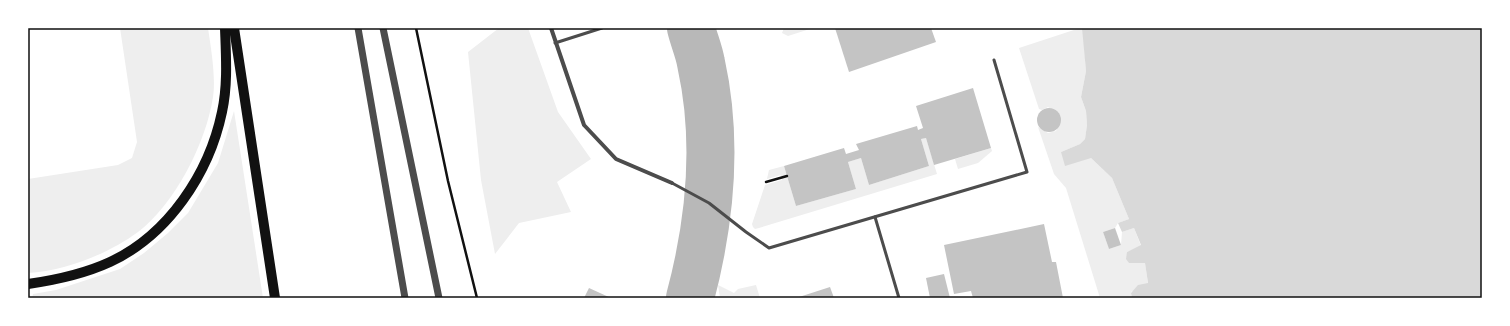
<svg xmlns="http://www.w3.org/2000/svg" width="1510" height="326" viewBox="0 0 1510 326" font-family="'Alegreya Sans',sans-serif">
	<rect width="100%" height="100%" fill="#fff"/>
	<g fill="#eee">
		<path d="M120 28H208C211 48 216 78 213 97 206 143 175 204 138 232 108 254 65 271 28 273V179L118 165 132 158 137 142Z"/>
		<polygon points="499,28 528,28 558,112 591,159 557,182 571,212 519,223 495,254 481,180 468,52"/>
		<polygon points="784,28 813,28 788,36 782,33"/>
		<polygon points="1080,28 1083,30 1086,71 1081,97 1086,111 1087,125 1085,139 1080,144 1061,152 1091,158 1112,178 1129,219 1118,223 1115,228 1103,232 1109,249 1121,245 1122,232 1134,228 1141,246 1127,252 1129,263 1145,262 1148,284 1131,292 1132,298 1100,298 1066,188 1054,174 1038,127 1048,133 1056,131 1061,120 1059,113 1048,107 1042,110 1039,109 1019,48"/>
		<polygon points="234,111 263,298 32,298 33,294 56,290 120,269 144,253 168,233 188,213 218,163"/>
		<polygon points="926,138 937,174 759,228 755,229 753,227 752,224 765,185 782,180 781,175 767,179 769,170 784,166 796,206 856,189 848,162 861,158 869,185 929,166 921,139"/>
		<polygon points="991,148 992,151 978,163 958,169 955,159"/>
		<polygon points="718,285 734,293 738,289 756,285 760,298 720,298"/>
	</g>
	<polygon fill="#d9d9d9" points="1082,28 1482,28 1482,298 1132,298 1131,293 1138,285 1148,283 1145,263 1129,263 1126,259 1127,252 1141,245 1134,228 1122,232 1118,223 1129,219 1112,178 1091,158 1065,166 1061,152 1080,144 1085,139 1087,125 1086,111 1081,97 1086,71"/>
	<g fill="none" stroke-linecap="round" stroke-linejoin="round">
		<path stroke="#b8b8b8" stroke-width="48" d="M690 298C710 223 718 140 701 63 699 51 694 40 691 28"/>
	</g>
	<g fill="#c4c4c4">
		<polygon points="835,28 931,28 936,42 849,72"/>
		<polygon points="973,88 991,148 934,165 926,138 921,139 929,166 869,185 861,158 848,162 856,189 796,206 784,166 844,148 846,154 859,150 856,144 917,126 918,130 923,128 916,106"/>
		<circle cx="1049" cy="120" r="12"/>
		<polygon points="1044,224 1052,262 1056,262 1063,298 973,298 971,291 954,294 944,245"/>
		<polygon points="1115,228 1121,245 1109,249 1103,232"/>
		<polygon points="944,274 950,298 930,298 926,278"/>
		<polygon points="830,287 834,298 796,298"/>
		<polygon points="589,288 611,298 584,298"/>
	</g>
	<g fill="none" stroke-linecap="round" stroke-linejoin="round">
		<g stroke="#111" stroke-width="2.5">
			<polyline points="416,28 448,181 477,298"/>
			<polyline points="766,182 787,176"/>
		</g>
		<g stroke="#4c4c4c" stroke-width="3">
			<polyline points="555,43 602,28"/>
			<polyline points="672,183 709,203 746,232 769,248 1027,172 994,60"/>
			<polyline points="875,217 899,298"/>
		</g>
		<polyline stroke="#4c4c4c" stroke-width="4" points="551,28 584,125 616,159 672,183"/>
		<g stroke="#4c4c4c" stroke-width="7">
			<polyline points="358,28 405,298"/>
			<polyline points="383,28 439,298"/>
		</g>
		<g stroke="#111" stroke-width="10">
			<polyline points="234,28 275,298"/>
			<path d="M28 284C56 280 84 274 110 262 168 235 209 174 222 112 228 85 226 56 225 28"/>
		</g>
	</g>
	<rect width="1510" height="326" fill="none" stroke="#ffffff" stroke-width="58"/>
	<rect x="29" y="29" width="1452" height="268" fill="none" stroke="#111" stroke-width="1.5"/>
</svg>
